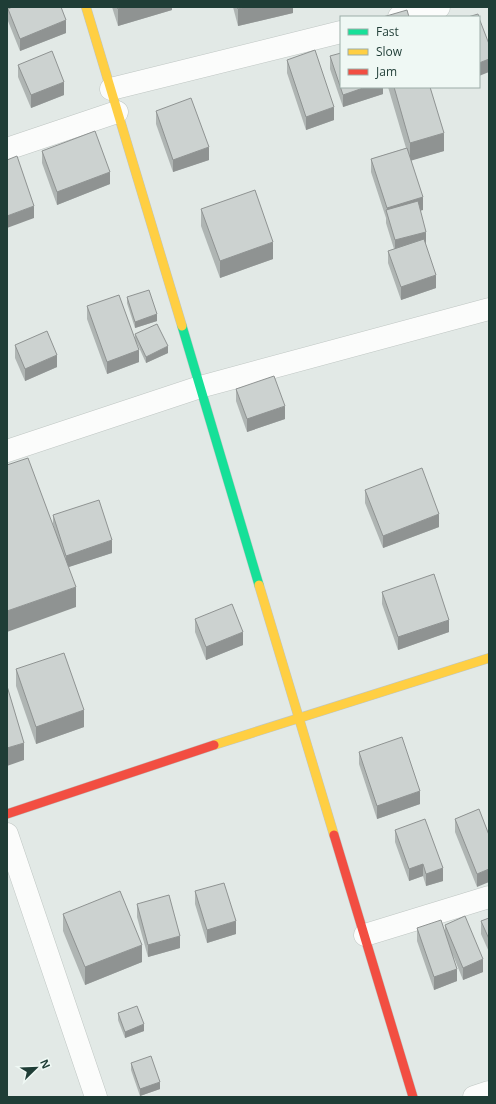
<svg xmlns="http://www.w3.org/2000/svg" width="496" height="1104" viewBox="0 0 496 1104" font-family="'Open Sans',sans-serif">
	<rect width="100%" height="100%" fill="#e2e9e6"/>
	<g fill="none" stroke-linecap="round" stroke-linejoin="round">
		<defs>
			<g id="street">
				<polyline points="399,17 439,7"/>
				<polyline points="111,89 341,32"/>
				<polyline points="7,149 117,112"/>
				<polyline points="7,451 200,387 489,309"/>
				<polyline points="7,834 96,1097"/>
				<polyline points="365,935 489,897"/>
				<polyline points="474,1097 489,1092"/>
			</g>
			<polyline id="fast" points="182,326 259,585"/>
			<g id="slow">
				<polyline points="86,7 182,326"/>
				<polyline points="259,585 334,835"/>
				<polyline points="214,745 489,658"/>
			</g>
			<g id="jam">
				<polyline points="7,814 214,745"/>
				<polyline points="334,835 413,1097"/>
			</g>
		</defs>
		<use href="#street" stroke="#bfc6c3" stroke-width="23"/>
		<use href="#fast" stroke="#bec6c3" stroke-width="10"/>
		<use href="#slow" stroke="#bec6c3" stroke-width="10"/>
		<use href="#jam" stroke="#bec6c3" stroke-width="10"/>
		<use href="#street" stroke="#fbfcfb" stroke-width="22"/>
		<use href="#fast" stroke="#16e098" stroke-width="9"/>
		<use href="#slow" stroke="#ffcf43" stroke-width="9"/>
		<use href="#jam" stroke="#f24e42" stroke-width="9"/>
	</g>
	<g fill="#afb5b3">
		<polygon points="112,7 172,7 172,10 118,26"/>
		<polygon points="233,7 293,7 293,13 238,26"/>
		<polygon points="8,9 66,33 20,51 8,21"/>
		<polygon points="330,56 383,87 383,94 343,107 330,69"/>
		<polygon points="287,60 334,120 306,130 287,73"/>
		<polygon points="18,65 64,95 31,108 18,77"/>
		<polygon points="388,87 430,87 444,151 411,160 423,210 420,210 426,244 425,244 436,288 401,300 388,263 388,251 394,249 386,223 386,218 371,172 371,159 406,148"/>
		<polygon points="156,111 209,160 173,172 156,124"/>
		<polygon points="42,151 110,184 57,205 42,163"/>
		<polygon points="201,209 273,259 220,278 201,226"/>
		<polygon points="127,297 157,321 135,328 127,303"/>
		<polygon points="87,306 135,340 135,334 168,353 146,363 137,343 139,362 107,374 87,319"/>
		<polygon points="15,345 57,367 25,381 15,358"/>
		<polygon points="236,389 285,419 247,432 236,401"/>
		<polygon points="365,490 439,527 383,548 365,503"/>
		<polygon points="53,515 112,553 68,567 76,607 53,524"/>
		<polygon points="382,592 449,632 398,650 382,604"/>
		<polygon points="195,619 243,645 206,660 195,632"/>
		<polygon points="16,669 84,727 36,744 16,686"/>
		<polygon points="359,752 420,804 377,819 359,764"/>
		<polygon points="479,809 477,887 455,832 455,819"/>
		<polygon points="395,830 443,881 426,886 423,876 409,881 395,842"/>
		<polygon points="195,891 236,934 207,943 195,904"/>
		<polygon points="137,904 180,948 148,957 137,917"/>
		<polygon points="63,914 142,962 85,985 63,931"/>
		<polygon points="489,918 489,952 481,934 481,921"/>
		<polygon points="445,925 483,972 463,980 453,955 457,981 434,990 417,941 417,928 445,933"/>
		<polygon points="118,1013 144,1031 125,1038 118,1020"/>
		<polygon points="131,1063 160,1089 140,1096 131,1070"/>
	</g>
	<g fill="#8f9392">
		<polygon points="123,7 172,7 172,10 118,26 118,9"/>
		<polygon points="246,7 293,7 293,13 238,26 238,9"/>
		<polygon points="66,20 66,33 20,51 20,39"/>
		<polygon points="489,59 489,72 479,76 479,63"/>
		<polygon points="64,82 64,95 31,108 31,95"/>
		<polygon points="366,87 383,87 383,94 343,107 343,95"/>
		<polygon points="334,107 334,120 306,130 306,117"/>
		<polygon points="444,133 444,151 410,161 410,143"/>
		<polygon points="209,147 209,160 173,172 173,160"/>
		<polygon points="110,172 110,184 57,205 57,192"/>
		<polygon points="423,197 423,210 389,220 387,214 387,208"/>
		<polygon points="34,206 34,218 7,228 7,216"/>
		<polygon points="426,232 426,244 395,253 395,240"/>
		<polygon points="273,242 273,259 220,278 220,261"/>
		<polygon points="436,275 436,288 401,300 401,287"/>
		<polygon points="157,314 157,321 135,328 135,322"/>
		<polygon points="168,346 168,353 146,363 146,357"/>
		<polygon points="139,350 139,362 107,374 107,362"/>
		<polygon points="57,355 57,367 25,381 25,369"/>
		<polygon points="285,406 285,419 247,432 247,419"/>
		<polygon points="439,514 439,527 383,548 383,536"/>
		<polygon points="112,540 112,553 66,568 66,556"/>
		<polygon points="76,587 76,607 7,632 7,611"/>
		<polygon points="449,620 449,632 398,650 398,637"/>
		<polygon points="243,632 243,645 206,660 206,647"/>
		<polygon points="84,710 84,727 36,744 36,727"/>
		<polygon points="24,743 24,760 7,766 7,748"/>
		<polygon points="420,791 420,804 377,819 377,806"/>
		<polygon points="423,864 423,876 409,881 409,869"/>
		<polygon points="443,868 443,881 426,886 426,874"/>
		<polygon points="489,869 489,882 477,887 477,874"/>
		<polygon points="236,921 236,934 207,943 207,930"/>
		<polygon points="180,936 180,948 148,957 148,945"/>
		<polygon points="142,945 142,962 85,985 85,967"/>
		<polygon points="483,959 483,972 463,980 463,968"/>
		<polygon points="457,969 457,981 434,990 434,977"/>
		<polygon points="144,1024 144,1031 125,1038 125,1032"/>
		<polygon points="160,1082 160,1089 140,1096 140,1089"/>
	</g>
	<g fill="#ccd2d0" stroke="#8f9392">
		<polygon points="12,7 61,7 66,20 20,39 8,9"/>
		<polygon points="117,7 123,7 118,9"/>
		<polygon points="237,7 246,7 238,9"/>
		<polygon points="407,10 409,17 383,17"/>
		<polygon points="478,14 479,17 468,17"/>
		<polygon points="479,18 489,44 489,59 479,63"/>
		<polygon points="315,50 334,107 306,117 287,60"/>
		<polygon points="52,51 64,82 31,95 18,65"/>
		<polygon points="341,53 341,87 366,87 343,95 330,56"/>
		<polygon points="394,87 430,87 444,133 410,143"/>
		<polygon points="191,98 209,147 173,160 156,111"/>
		<polygon points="95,131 110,172 57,192 42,151"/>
		<polygon points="407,148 423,197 387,208 371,159"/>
		<polygon points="17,156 34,206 7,216 7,160"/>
		<polygon points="255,190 273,242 220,261 201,209"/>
		<polygon points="418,201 426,232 395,240 386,210"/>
		<polygon points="424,239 436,275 401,287 388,251"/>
		<polygon points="149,290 157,314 135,322 127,297"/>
		<polygon points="119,295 139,350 107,362 87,306"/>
		<polygon points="157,324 168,346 146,357 135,334"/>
		<polygon points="47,331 57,355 25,369 15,345"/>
		<polygon points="274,376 285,406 247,419 236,389"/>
		<polygon points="28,458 76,587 7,611 7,465"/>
		<polygon points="422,468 439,514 383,536 365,490"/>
		<polygon points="99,500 112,540 66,556 53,515"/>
		<polygon points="434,574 449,620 398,637 382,592"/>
		<polygon points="232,604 243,632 206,647 195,619"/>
		<polygon points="64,653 84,710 36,727 16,669"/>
		<polygon points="7,686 24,743 7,748"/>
		<polygon points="402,737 420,791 377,806 359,752"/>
		<polygon points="479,809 489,835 489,869 477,874 455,819"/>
		<polygon points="425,819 443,868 426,874 423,864 409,869 395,830"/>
		<polygon points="224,883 236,921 207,930 195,891"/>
		<polygon points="120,891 142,945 85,967 63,914"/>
		<polygon points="169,895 180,936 148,945 137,904"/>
		<polygon points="465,916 483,959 463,968 445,925"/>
		<polygon points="489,918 489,939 481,921"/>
		<polygon points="441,920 457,969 434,977 417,928"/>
		<polygon points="137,1006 144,1024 125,1032 118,1013"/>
		<polygon points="151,1056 160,1082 140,1089 131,1063"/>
	</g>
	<rect width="496" height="1104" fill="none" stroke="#1f3d36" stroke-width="16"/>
	<rect x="340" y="16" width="140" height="72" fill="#eff8f4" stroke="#9cada8"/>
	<rect x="348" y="29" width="20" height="6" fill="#16e098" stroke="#9cada8"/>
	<text x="376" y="36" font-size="12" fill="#1f3d36">Fast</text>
	<rect x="348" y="49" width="20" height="6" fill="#ffcf43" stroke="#9cada8"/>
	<text x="376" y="56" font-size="12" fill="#1f3d36">Slow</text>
	<rect x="348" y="69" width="20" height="6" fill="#f24e42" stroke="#9cada8"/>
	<text x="376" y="76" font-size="12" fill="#1f3d36">Jam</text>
	<g transform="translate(36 1068) rotate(67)" stroke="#eff8f4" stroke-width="3" paint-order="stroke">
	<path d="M0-3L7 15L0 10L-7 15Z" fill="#1f3d36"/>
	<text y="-6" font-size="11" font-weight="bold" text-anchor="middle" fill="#1f3d36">N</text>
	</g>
</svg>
